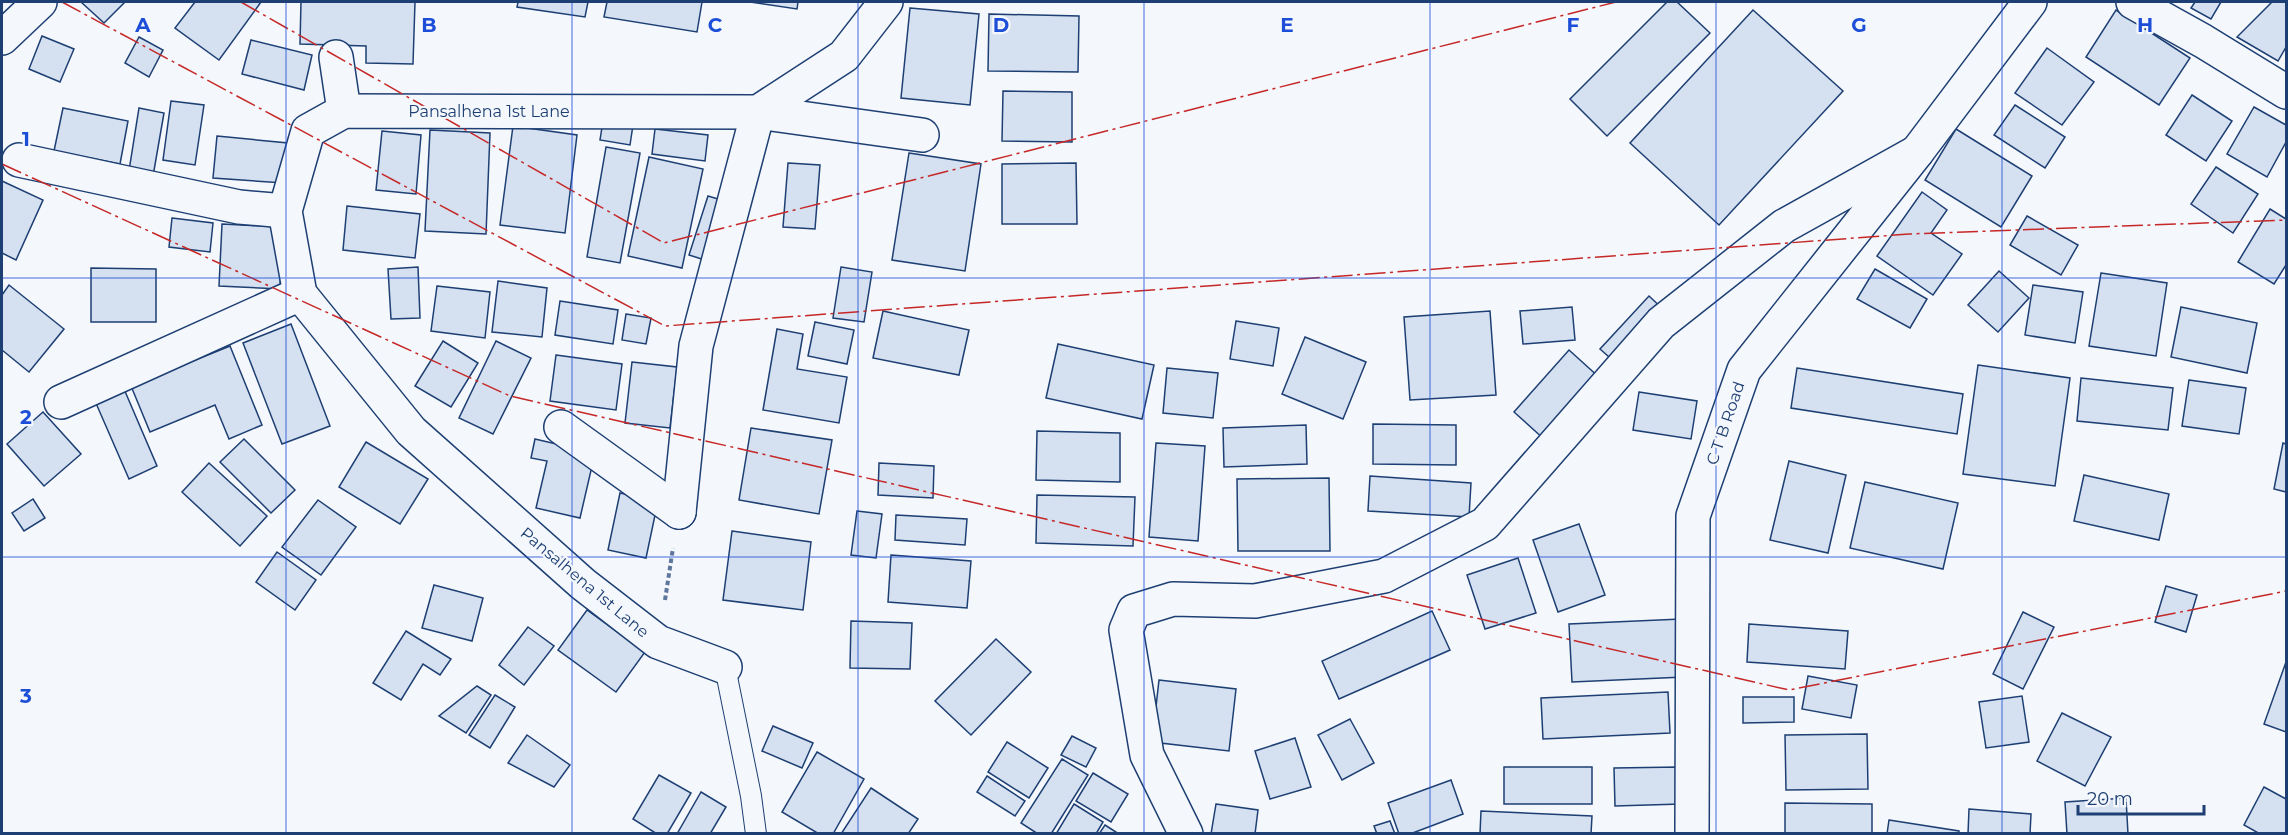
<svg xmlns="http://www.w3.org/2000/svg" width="2288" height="835" viewBox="0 0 2288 835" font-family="Montserrat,sans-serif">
	<rect width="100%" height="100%" fill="#f4f7fb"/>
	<g fill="#d5e0f0" stroke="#1d3f73" stroke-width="1.5">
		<polygon points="81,2 125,2 104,23"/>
		<polygon points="195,2 261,2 219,60 175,28"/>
		<polygon points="301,2 415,2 413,64 366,63 366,46 300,44"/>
		<polygon points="518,2 588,2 585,17 517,7"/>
		<polygon points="607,2 702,2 697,32 604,17"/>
		<polygon points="750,2 798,2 797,9"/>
		<polygon points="1667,2 1677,2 1710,33 1607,136 1570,99"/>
		<polygon points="2195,2 2221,2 2211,19 2191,8"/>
		<polygon points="2272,2 2286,2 2286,47 2278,61 2237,37"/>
		<polygon points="910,8 979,14 970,105 901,98"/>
		<polygon points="1753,10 1843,91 1719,225 1630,143"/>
		<polygon points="2116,10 2190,58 2159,105 2086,57"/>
		<polygon points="989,14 1079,16 1078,72 988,71"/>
		<polygon points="42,36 74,49 60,82 29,69"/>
		<polygon points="139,37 163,50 149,77 125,63"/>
		<polygon points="251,40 312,55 304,90 242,74"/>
		<polygon points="2047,48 2094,82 2062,125 2015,93"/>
		<polygon points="1003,91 1072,92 1072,142 1002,141"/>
		<polygon points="2192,95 2232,121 2206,161 2166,135"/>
		<polygon points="171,101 204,105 195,165 163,160"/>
		<polygon points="2015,105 2065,137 2045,168 1994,135"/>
		<polygon points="2254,107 2286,125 2286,142 2267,177 2227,154"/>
		<polygon points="63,108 128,121 120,164 54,151"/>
		<polygon points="139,108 164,113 152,182 128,177"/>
		<polygon points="603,121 633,125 630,145 600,140"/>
		<polygon points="513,126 577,135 565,233 500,225"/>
		<polygon points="655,129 708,135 705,161 652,154"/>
		<polygon points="1956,129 2032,176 2001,227 1925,180"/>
		<polygon points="430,130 490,133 486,234 425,231"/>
		<polygon points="382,131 421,135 416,194 376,190"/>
		<polygon points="217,136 288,143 284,183 213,178"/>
		<polygon points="606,147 640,153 620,263 587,257"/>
		<polygon points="909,153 981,164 965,271 892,260"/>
		<polygon points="649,157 703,169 682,268 628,256"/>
		<polygon points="788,163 820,165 815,229 783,227"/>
		<polygon points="1076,163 1077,224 1002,224 1002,164"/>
		<polygon points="2216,167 2258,194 2233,233 2191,204"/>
		<polygon points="2,181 43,200 16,260 2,253"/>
		<polygon points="1922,192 1947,210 1931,233 1962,254 1933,295 1877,256"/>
		<polygon points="708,196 728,202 708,261 689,255"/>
		<polygon points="347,206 420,214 415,258 343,250"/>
		<polygon points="2270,209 2286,219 2286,265 2274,284 2238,262"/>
		<polygon points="2027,216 2078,245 2061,275 2010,245"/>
		<polygon points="172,218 213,223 210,252 169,247"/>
		<polygon points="222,224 282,227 280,289 219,286"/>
		<polygon points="418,267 420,318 391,319 388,269"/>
		<polygon points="841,267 872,272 864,322 833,318"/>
		<polygon points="91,268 156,269 156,322 91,322"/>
		<polygon points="1875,269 1927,299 1910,328 1857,299"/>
		<polygon points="1999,271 2029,298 1998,332 1968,305"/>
		<polygon points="2101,273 2167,283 2156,356 2089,346"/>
		<polygon points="498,281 547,288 542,337 492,332"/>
		<polygon points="9,285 64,329 29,372 2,350 2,295"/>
		<polygon points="2033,285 2083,292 2075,343 2025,335"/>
		<polygon points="437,286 490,292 485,338 431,331"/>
		<polygon points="1649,296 1666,312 1617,364 1600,349"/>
		<polygon points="560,301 618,310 613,344 555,335"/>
		<polygon points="1572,307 1575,340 1523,344 1520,311"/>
		<polygon points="2181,307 2257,323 2247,373 2171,357"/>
		<polygon points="883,311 969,330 959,375 873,358"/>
		<polygon points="1490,311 1496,395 1410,400 1404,317"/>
		<polygon points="626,314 651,318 646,344 622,340"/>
		<polygon points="1236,321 1279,328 1273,366 1230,359"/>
		<polygon points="815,322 854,330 847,364 808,356"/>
		<polygon points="291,324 330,426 282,444 243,343"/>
		<polygon points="777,329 803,334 797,369 847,377 839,423 763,410"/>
		<polygon points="1305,337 1366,362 1343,419 1282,394"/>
		<polygon points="443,341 478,363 451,407 415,386"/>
		<polygon points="496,341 531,358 493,434 459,418"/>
		<polygon points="1058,344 1154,365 1142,419 1046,398"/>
		<polygon points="230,346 262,425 229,439 215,405 150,432 131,386"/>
		<polygon points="1569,350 1601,379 1545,440 1514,412"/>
		<polygon points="556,355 622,364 616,410 550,401"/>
		<polygon points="632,362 677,367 670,428 625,423"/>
		<polygon points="1978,365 2070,378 2055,486 1963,474"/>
		<polygon points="1167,368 1218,373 1213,418 1163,413"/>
		<polygon points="1797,368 1963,394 1957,434 1791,408"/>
		<polygon points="2081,378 2173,388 2168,430 2077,421"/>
		<polygon points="2189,380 2246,388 2239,434 2182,426"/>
		<polygon points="124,389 157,466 129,479 95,401"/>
		<polygon points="1639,392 1697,401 1691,439 1633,430"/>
		<polygon points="43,412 81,454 44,486 7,444"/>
		<polygon points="1373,424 1456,425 1456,465 1373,464"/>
		<polygon points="1306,425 1307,464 1224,467 1223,428"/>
		<polygon points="751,428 832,440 819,514 739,500"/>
		<polygon points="1037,431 1120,433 1120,482 1036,480"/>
		<polygon points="244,439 295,490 271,513 220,462"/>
		<polygon points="535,439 595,453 580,518 536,508 547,461 531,458"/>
		<polygon points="366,442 428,479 400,524 339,487"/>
		<polygon points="1156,443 1205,446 1198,541 1149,537"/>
		<polygon points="2283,443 2286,444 2286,492 2274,489"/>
		<polygon points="1789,461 1846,475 1828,553 1770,540"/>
		<polygon points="209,463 267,516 240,546 182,492"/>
		<polygon points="879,463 934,466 933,498 878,495"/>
		<polygon points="2084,475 2169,494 2159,540 2074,521"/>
		<polygon points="1370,476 1471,483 1469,517 1368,511"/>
		<polygon points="1329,478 1330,551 1238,551 1237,479"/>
		<polygon points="1865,482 1958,503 1943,569 1850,548"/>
		<polygon points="620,493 658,501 646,558 608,550"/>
		<polygon points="1037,495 1135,497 1133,546 1036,543"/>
		<polygon points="33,499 45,518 24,531 12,513"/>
		<polygon points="318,500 356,527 321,575 282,547"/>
		<polygon points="857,511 882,514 876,558 851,555"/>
		<polygon points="896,515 967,519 965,545 895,540"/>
		<polygon points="1579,524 1605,595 1558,612 1533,540"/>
		<polygon points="732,531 811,542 803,610 723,600"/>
		<polygon points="277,552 316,580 295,610 256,582"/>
		<polygon points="891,555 971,561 967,608 888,602"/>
		<polygon points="1518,558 1536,613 1485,629 1467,575"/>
		<polygon points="434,585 483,598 472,641 422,628"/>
		<polygon points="2166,586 2197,595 2186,632 2155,622"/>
		<polygon points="587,610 645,652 616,692 558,650"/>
		<polygon points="1432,611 1450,650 1339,699 1322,661"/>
		<polygon points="2023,612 2054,627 2023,689 1993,674"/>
		<polygon points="1681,619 1684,677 1572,682 1569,624"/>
		<polygon points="851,621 912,623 910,669 850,668"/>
		<polygon points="1749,624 1848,631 1845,669 1747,662"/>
		<polygon points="528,627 554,646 524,685 499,665"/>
		<polygon points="406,631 451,659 440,675 423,664 401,700 373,683"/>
		<polygon points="996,639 1031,672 971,735 935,701"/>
		<polygon points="2286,662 2286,732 2264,724"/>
		<polygon points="1808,676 1857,685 1851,718 1802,709"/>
		<polygon points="1159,680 1236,689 1229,751 1152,742"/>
		<polygon points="477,686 491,695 466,733 439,716"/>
		<polygon points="1668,692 1670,733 1543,739 1541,698"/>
		<polygon points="495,695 515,707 490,748 469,735"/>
		<polygon points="2022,696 2029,742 1986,748 1979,702"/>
		<polygon points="1743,697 1794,697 1794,722 1743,723"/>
		<polygon points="2062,713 2111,737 2085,786 2037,761"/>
		<polygon points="1350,719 1374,763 1342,780 1318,735"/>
		<polygon points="773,726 813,743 802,768 762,751"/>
		<polygon points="1867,734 1868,789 1786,790 1785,735"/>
		<polygon points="527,735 570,765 554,787 508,763"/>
		<polygon points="1072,736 1096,748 1086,767 1061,755"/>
		<polygon points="1295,738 1311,787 1270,799 1255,751"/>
		<polygon points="1007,742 1048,768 1029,798 988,772"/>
		<polygon points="817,752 864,779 833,834 819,834 782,812"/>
		<polygon points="1062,759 1088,775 1051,834 1038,834 1021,823"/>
		<rect x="1504" y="767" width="88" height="37"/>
		<polygon points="1679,767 1681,804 1615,806 1614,768"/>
		<polygon points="1093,773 1128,794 1111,822 1076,801"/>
		<polygon points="659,775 691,793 667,834 657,834 633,819"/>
		<polygon points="987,776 1025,801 1015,816 977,792"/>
		<polygon points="1451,780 1463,814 1410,834 1399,834 1388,803"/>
		<polygon points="2264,787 2286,799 2286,834 2260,834 2244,825"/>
		<polygon points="871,788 918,819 908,834 841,834"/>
		<polygon points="701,792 726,807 710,834 677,834"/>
		<polygon points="2126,798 2128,834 2067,834 2065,802"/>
		<polygon points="1785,803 1872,804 1872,834 1785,834"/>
		<polygon points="1074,804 1103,822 1096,834 1056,834"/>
		<polygon points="1216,804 1258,810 1255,834 1211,834"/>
		<polygon points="1969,809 2031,814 2030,834 1968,834"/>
		<polygon points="1481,811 1592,816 1591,834 1480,834"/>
		<polygon points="1889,820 1959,831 1959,834 1887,834"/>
		<polygon points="1390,821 1395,834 1377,834 1374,826"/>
		<polygon points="1105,825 1119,834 1099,834"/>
	</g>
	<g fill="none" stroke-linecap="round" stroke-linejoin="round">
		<defs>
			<polyline id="lane" points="725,667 751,796 756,834"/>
			<g id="street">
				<polyline points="2133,2 2203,41 2286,92"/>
				<polyline points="2,38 40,2"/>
				<polyline points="336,57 344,111"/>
				<polyline points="19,160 239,207 285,211"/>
				<polyline points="61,402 300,294"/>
				<polyline points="561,427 679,512"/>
				<polyline points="679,512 696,346 758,112 922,135"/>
				<polyline points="725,667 658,642 583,584 411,431 300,294 285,211 308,131 344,111 758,112 844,56 886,2"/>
				<polyline points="1186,834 1147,755 1126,630 1134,611 1173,599 1255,601 1384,576 1485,524 1661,323 1784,226 1917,152"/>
			</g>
			<polyline id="secondary" points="1692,834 1693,516 1744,370 1917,152 2030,2"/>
		</defs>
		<use href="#lane" stroke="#1d3f73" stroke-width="22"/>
		<use href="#street" stroke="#1d3f73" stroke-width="36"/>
		<use href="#secondary" stroke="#1d3f73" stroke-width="36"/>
		<polyline stroke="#5e769c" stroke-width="4" stroke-dasharray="4.5 3" stroke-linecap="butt" points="665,600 673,548"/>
		<use href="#lane" stroke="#f4f7fb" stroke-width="20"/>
		<use href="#street" stroke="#f4f7fb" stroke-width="33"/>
		<use href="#secondary" stroke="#f4f7fb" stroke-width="33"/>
		<g stroke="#c62828" stroke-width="1.5" stroke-dasharray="21 4.5 3 4.5" stroke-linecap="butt">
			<polyline points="62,2 665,326 1909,234 2286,220"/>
			<polyline points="241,2 664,243 1616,2"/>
			<polyline points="2,164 510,396 1789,690 2286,591"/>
		</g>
	</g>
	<path fill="none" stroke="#1d4ed8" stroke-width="1.5" stroke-opacity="0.55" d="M286 2V834M572 2V834M858 2V834M1144 2V834M1430 2V834M1716 2V834M2002 2V834M2 278H2286M2 557H2286"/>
	<g text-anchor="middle" stroke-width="4.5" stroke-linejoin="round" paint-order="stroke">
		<g font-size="16" fill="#1d3f73" stroke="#f4f7fb">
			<text x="489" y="117">Pansalhena 1st Lane</text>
			<text transform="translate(1725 423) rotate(-71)" y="6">C T B Road</text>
			<text transform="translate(585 582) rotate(40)" y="6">Pansalhena 1st Lane</text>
		</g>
	</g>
	<g font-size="20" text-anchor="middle" font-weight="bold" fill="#1d4ed8" stroke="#f4f7fb" stroke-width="4.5" stroke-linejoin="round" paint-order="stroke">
		<text x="143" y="32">A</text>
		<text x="429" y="32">B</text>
		<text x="715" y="32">C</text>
		<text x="1001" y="32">D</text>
		<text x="1287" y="32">E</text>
		<text x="1573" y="32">F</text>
		<text x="1859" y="32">G</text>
		<text x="2145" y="32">H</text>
		<text x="26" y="146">1</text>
		<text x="26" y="424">2</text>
		<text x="26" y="703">3</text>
	</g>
	<rect width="2288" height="835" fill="none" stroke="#1d3f73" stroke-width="6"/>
	<path d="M2078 805v9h126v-9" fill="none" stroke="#1d3f73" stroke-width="3"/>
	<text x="2087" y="805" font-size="18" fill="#1d3f73" stroke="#f4f7fb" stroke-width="4.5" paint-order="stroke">20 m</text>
</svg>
